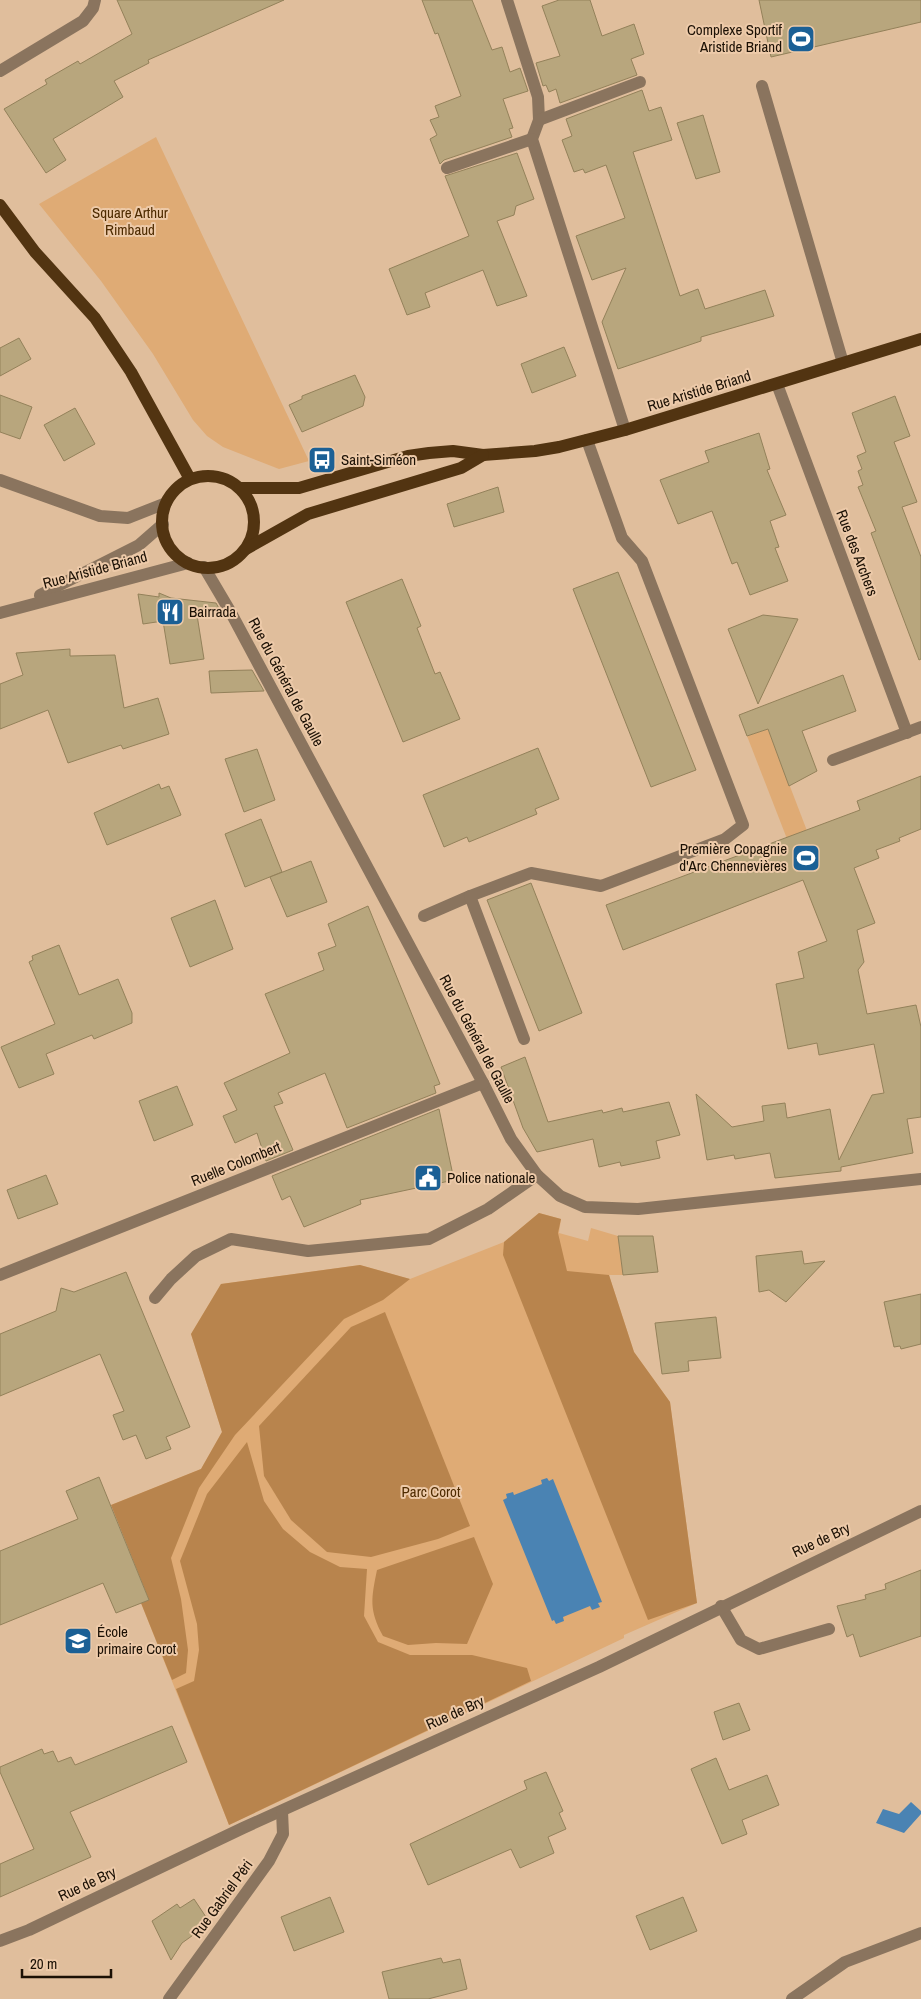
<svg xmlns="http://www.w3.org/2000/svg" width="921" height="1999" viewBox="0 0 921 1999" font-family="'Archivo Narrow',sans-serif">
	<rect width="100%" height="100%" fill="#e0be9c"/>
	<g fill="#dfab75">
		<polygon points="156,137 309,461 279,469 223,447 207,436 193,420 153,354 101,281 39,204"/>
		<polygon points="768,729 837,909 817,916 747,736"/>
		<polygon points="539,1213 561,1219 559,1233 588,1241 591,1228 618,1236 623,1275 609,1275 634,1352 670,1402 697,1603 624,1635 624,1638 229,1825 141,1603 149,1600 111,1505 201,1469 222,1432 191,1334 221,1284 360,1265 410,1279 504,1242"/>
	</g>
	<g fill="#b8844d">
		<polygon points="539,1213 561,1219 558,1233 567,1271 609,1275 634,1352 670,1402 697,1603 648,1620 503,1255 504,1242"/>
		<polygon points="360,1265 410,1279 383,1300 344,1319 235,1435 199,1488 171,1558 181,1599 188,1650 186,1673 172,1680 141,1603 149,1600 111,1505 201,1469 222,1432 191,1334 221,1284"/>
		<polygon points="385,1312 470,1526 438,1539 371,1557 327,1552 291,1520 264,1476 259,1426 351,1327"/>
		<polygon points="247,1442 264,1501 283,1529 310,1552 340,1567 367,1569 364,1616 378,1642 410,1655 472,1655 527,1668 531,1681 229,1825 176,1689 194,1681 199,1650 197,1624 180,1561 207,1494"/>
		<path d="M474 1537 493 1584 467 1644 436 1643 408 1645 383 1636C369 1610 371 1599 377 1570Z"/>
	</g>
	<g fill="#4a83b3">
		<polygon points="547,1478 549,1481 553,1479 602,1602 598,1603 600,1607 592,1610 590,1606 563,1617 564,1621 556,1624 554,1620 552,1621 503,1500 507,1498 506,1494 513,1492 514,1495 542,1484 541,1480"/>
		<polygon points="911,1802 921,1811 921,1814 904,1833 876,1823 883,1809 899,1814"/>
	</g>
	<g fill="#b8a67d" stroke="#93815a">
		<polygon points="117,0 284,0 148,60 149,63 114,81 123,97 53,139 66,160 46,173 4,109 47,84 45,80 78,61 80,64 132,34"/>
		<polygon points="422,0 472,0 492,50 502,47 510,72 520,68 528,91 503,99 513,128 509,129 512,137 444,160 440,164 430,139 437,135 430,120 439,117 435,106 461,96 438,33 435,34"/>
		<polygon points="559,0 590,0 602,36 634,24 644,54 631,59 637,75 560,103 556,89 549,92 546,85 543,86 536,63 560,56 542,6"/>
		<polygon points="759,0 921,0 921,22 771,57"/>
		<polygon points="642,90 649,111 661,107 672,140 633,152 680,296 698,289 705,309 765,290 774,316 701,337 701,341 618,369 602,322 626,268 592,280 576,236 625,218 606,165 585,173 583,169 574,172 562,140 572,136 566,119"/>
		<polygon points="703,115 720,172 696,179 677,123"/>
		<polygon points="517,153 534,199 516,206 514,215 497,221 527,296 497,306 483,270 425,293 430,307 407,315 389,269 469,236 445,176"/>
		<polygon points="19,338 31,359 0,376 0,348"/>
		<polygon points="564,347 576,376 532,393 521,364"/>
		<polygon points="355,375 365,397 363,406 302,432 289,405 302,399 302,396"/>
		<polygon points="0,395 32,407 20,439 0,432"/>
		<polygon points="895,396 910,436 894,442 917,502 902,507 921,557 921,659 919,660 871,533 876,531 858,487 863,485 858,471 862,469 857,456 866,452 852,413"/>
		<polygon points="75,408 95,444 64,461 44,425"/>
		<polygon points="759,433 770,469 767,470 786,515 770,521 779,547 775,548 788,581 750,595 737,562 732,564 712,511 678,524 660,480 709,462 705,451"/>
		<polygon points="498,487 504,512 454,527 447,504"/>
		<polygon points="618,572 696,770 651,787 573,589"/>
		<polygon points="402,579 421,626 417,628 435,674 440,672 460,719 403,742 346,602"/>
		<polygon points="159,593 171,598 216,603 221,612 197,615 204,659 170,664 163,621 143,624 138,594 159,597"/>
		<polygon points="763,615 798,619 758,704 728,629"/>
		<polygon points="70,649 70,656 115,655 124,708 158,698 169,734 123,749 121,745 68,763 48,710 0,729 0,684 23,675 16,653"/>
		<polygon points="252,670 264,691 211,693 209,671"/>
		<polygon points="843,675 856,711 802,731 817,771 789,786 768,729 747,736 739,715"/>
		<polygon points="538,748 559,799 535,809 537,814 469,842 467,837 444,847 423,795"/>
		<polygon points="257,749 275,800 244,812 225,759"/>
		<polygon points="921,776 921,829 899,838 900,841 876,850 879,858 854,868 875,923 857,930 864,962 858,970 867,1014 916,1005 921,1027 921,1117 907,1119 913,1153 841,1167 841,1171 775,1178 770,1153 735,1159 734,1155 707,1160 696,1094 732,1127 764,1121 762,1106 785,1103 787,1118 830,1109 839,1160 872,1095 884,1093 874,1044 819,1055 817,1043 788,1049 776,984 804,978 798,952 827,941 803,880 623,950 606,905 860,810 857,801"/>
		<polygon points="159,784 161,789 169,786 181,815 107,845 94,813"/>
		<polygon points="261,819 282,872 245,887 225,834"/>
		<polygon points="311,861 327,902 287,917 270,877"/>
		<polygon points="531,883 582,1013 539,1031 487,900"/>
		<polygon points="215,900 233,949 190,967 171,918"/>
		<polygon points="368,906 440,1084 434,1086 436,1093 347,1128 325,1073 278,1093 283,1103 274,1106 293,1150 266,1161 257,1133 235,1143 223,1116 237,1110 224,1083 290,1053 265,994 324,970 318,953 336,946 328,924"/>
		<polygon points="59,945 79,995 118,979 132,1013 132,1023 94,1039 92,1035 46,1054 54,1074 19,1088 1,1047 55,1024 29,962 33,960 32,956"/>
		<polygon points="525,1057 548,1122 602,1110 603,1113 622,1108 623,1112 669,1102 680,1135 656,1141 660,1158 621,1166 620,1162 599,1167 593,1139 537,1152 523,1128 501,1067"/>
		<polygon points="177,1086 193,1125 154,1141 139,1101"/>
		<polygon points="439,1109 454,1180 360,1200 361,1204 304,1227 290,1196 282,1200 272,1176"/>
		<polygon points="46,1175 58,1204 18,1219 7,1190"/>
		<polygon points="618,1236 653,1236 658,1272 623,1275"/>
		<polygon points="802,1251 804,1264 825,1261 786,1302 769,1290 759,1292 756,1256"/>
		<polygon points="126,1272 190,1427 166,1437 171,1449 146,1459 136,1435 123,1440 113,1415 124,1411 100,1354 0,1396 0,1334 56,1311 61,1288 74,1292"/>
		<polygon points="921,1294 921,1344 901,1349 900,1346 894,1347 884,1302"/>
		<polygon points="716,1317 721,1358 688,1361 689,1371 662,1374 655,1323"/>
		<polygon points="99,1477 149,1600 116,1613 103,1583 0,1625 0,1551 78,1519 66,1491"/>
		<polygon points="921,1570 921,1636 860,1657 853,1634 847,1637 837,1606 866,1599 865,1595 886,1589 885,1584"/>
		<polygon points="739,1703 750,1730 723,1740 714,1712"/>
		<polygon points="172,1726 187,1762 70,1812 91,1857 0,1897 0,1864 34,1849 0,1772 0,1767 42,1749 44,1754 53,1751 58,1762 71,1757 75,1765"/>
		<polygon points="716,1758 729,1790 767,1775 779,1805 742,1820 747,1834 722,1844 691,1769"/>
		<polygon points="546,1772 563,1811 559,1813 566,1829 548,1837 554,1853 520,1868 511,1849 428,1885 410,1844 527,1789 524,1781"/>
		<polygon points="330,1897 344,1932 294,1951 281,1917"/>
		<polygon points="683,1897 697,1931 650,1950 636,1916"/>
		<polygon points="194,1899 210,1923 182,1943 171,1960 152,1921 177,1904 180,1908"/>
		<polygon points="441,1958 443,1963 460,1959 467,1989 428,1999 389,1999 382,1972"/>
	</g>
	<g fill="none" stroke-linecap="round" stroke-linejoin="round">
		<g stroke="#8a745e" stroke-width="12">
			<polyline points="507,0 538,97 539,120 532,139 625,430"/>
			<polyline points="0,71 83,21 93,8 95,0"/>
			<polyline points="762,86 843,363"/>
			<polyline points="539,120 640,82"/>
			<polyline points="447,168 532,139"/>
			<polyline points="777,384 907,733"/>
			<polyline points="0,480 100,516 128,518 166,503"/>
			<polyline points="204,567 230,611 483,1083 511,1139 537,1175 560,1196 585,1207 638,1209 921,1179"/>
			<polyline points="40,595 139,545 163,524"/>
			<polyline points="0,613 188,563"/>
			<polyline points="833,760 921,727"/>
			<polyline points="424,916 470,896"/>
			<polyline points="524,1039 470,896 531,873 601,886 725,839 743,825 642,561 622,538 587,440"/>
			<polyline points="0,1275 483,1083"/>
			<polyline points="155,1298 171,1279 196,1256 231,1239 308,1251 429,1239 488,1209 537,1175"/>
			<polyline points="721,1606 741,1640 759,1649 829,1629"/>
			<polyline points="0,1941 29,1930 243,1828 599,1667 921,1511"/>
			<polyline points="169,1999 269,1861 283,1834 282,1811"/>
			<polyline points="792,1999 845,1962 921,1933"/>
		</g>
		<g stroke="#523411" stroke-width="12">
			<polyline points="0,205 35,252 95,318 131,372 190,479"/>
			<circle cx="208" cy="522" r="46"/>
			<polyline points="240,488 299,488 408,456 429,453 453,451 483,455 535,451 559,447 625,430 921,339"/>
			<polyline points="246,549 308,514 461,468 483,455"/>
		</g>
	</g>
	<defs>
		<symbol id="stadium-square" viewBox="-11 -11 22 22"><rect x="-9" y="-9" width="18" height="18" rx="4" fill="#1b6095" stroke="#edcaa9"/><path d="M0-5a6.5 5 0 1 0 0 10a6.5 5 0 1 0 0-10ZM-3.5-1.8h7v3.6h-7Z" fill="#fff"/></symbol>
		<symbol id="bus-square" viewBox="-11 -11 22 22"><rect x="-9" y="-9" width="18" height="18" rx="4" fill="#1b6095" stroke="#edcaa9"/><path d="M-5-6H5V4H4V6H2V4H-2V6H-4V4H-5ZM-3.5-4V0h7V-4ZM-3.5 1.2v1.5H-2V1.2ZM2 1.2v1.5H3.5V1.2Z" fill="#fff"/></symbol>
		<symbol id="restaurant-square" viewBox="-11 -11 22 22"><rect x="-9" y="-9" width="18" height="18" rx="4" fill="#1b6095" stroke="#edcaa9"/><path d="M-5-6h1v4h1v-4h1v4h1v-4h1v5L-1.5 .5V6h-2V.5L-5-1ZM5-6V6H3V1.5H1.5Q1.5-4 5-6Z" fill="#fff"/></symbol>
		<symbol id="civic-square" viewBox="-11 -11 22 22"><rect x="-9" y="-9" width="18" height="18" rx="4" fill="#1b6095" stroke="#edcaa9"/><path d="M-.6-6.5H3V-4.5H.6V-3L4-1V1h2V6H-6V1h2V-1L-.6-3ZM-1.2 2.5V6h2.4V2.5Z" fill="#fff"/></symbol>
		<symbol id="school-square" viewBox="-11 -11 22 22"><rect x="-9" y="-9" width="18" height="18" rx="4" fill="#1b6095" stroke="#edcaa9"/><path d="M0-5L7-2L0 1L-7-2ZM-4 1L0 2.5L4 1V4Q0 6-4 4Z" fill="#fff"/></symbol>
	</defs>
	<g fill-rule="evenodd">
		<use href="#stadium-square" x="785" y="23" width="32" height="32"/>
		<use href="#bus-square" x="306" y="444" width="32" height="32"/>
		<use href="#restaurant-square" x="154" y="596" width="32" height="32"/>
		<use href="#stadium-square" x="790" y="842" width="32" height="32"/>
		<use href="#civic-square" x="412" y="1162" width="32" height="32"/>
		<use href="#school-square" x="62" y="1625" width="32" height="32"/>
	</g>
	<g text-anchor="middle" stroke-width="4" stroke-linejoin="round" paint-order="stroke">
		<g font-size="15" fill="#1b1004" stroke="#edcaa9" text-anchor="start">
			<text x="782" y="35" text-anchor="end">Complexe Sportif<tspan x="782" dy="17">Aristide Briand</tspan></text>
			<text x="341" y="465">Saint-Siméon</text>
			<text x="189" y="617">Bairrada</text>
			<text x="787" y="854" text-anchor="end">Première Copagnie<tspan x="787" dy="17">d'Arc Chennevières</tspan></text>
			<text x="447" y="1183">Police nationale</text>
			<text x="97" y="1637">École<tspan x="97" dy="17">primaire Corot</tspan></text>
		</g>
		<g font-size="15" fill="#4e2b00" stroke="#edcaa9">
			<text x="130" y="218">Square Arthur<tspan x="130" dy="17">Rimbaud</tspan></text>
			<text x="431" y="1497">Parc Corot</text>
		</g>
		<g font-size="15" fill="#1b1004" stroke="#edcaa9">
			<text transform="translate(699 391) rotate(-17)" y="5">Rue Aristide Briand</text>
			<text transform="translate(857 553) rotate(69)" y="5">Rue des Archers</text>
			<text transform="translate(95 570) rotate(-15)" y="5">Rue Aristide Briand</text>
			<text transform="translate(286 682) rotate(62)" y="5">Rue du Général de Gaulle</text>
			<text transform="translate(477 1039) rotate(62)" y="5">Rue du Général de Gaulle</text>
			<text transform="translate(236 1164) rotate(-22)" y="5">Ruelle Colombert</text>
			<text transform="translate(821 1540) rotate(-25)" y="5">Rue de Bry</text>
			<text transform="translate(455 1713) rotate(-24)" y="5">Rue de Bry</text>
			<text transform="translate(87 1884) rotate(-25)" y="5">Rue de Bry</text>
			<text transform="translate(222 1899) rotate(-54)" y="5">Rue Gabriel Péri</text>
		</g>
	</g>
	<path d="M22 1969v8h89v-8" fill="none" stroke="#1b1004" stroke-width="2.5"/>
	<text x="30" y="1969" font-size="15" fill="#1b1004" stroke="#edcaa9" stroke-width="4" paint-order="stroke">20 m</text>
</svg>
